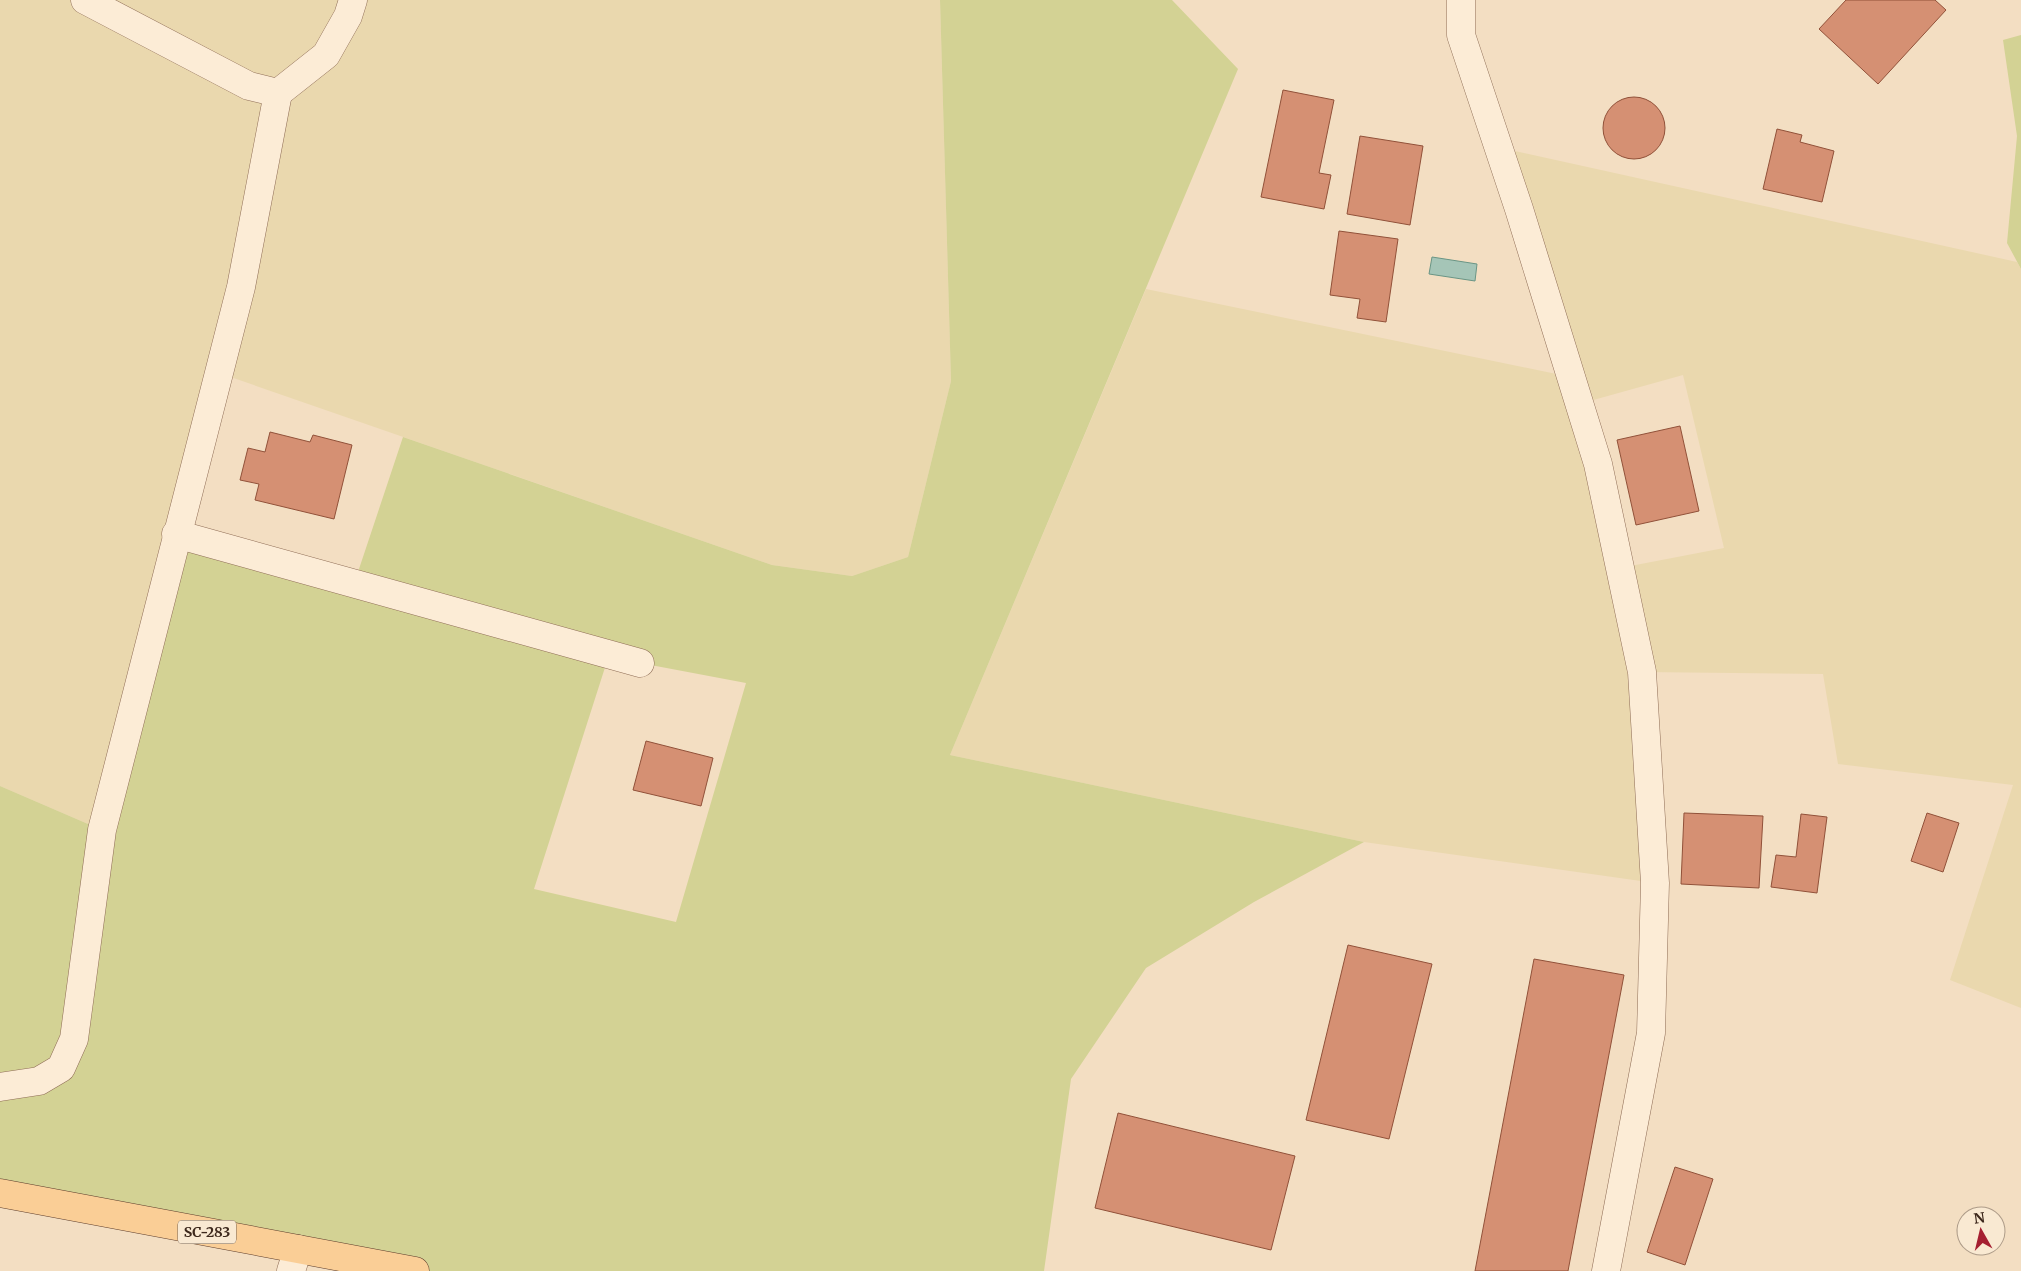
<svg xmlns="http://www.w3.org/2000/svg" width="2021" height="1271" viewBox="0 0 2021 1271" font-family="Merriweather,serif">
	<rect width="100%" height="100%" fill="#f3dec2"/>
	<g fill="#ead8ae" fill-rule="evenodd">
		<polygon points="0,0 940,0 951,381 908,557 852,576 772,565 219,373 102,830 0,786"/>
		<path d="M1497 147 2017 262 2021 269V1008L1950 980 2013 785 1838 764 1823 674 1642 672 1655 883 1364 842 950 755 1146 289 1571 377ZM1683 375 1724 548 1620 568 1579 404Z"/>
	</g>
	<g fill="#d3d294" fill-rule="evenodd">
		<path d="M940 0H1172L1238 69 950 755 1364 842 1254 902 1146 968 1071 1079 1044 1271H415L0 1193V786L102 830 176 534 354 584 403 437 772 565 852 576 908 557 951 381ZM609 655 640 663 746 683 676 922 534 889Z"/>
		<polygon points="2021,35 2021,269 2007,243 2017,136 2003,40"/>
	</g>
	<polygon fill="#a5c5b7" stroke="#6a9585" points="1432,257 1477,264 1475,281 1429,274"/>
	<g fill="#d59073" stroke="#915139">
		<polygon points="1846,0 1935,0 1946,10 1878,84 1819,29"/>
		<polygon points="1283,90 1334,100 1319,173 1331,175 1324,209 1261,197"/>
		<circle cx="1634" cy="128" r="31"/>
		<polygon points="1777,129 1802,135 1800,142 1834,151 1822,202 1763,189"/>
		<polygon points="1360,136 1423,146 1410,225 1347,214"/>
		<polygon points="1339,231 1398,239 1386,322 1357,318 1360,299 1330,295"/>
		<polygon points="1680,426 1699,511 1636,525 1617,440"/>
		<polygon points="270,432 310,442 313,435 352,445 334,519 255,500 259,484 240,480 248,448 265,452"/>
		<polygon points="646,741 713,758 701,806 633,790"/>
		<polygon points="1684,813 1763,816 1759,888 1681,884"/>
		<polygon points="1927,813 1959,823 1943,872 1911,861"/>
		<polygon points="1801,814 1827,817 1817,893 1771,887 1776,855 1796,857"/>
		<polygon points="1348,945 1432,964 1389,1139 1306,1120"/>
		<polygon points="1534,959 1624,975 1568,1271 1475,1271"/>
		<polygon points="1118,1113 1295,1156 1271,1250 1095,1208"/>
		<polygon points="1675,1167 1713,1179 1685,1265 1647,1252"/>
	</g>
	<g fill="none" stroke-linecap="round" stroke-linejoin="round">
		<defs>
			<g id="minor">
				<polyline points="85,0 249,86 278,93"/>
				<polyline points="1461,0 1461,35 1519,209 1598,464 1642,672 1655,883 1651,1033 1606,1271"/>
				<polyline points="278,93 326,55 348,16 353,0"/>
				<polyline points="176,534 640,663"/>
				<polyline points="0,1087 39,1081 61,1068 74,1039 102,830 241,287 278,93"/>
				<polyline points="291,1271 298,1249"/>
			</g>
			<polyline id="major" points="0,1193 415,1271"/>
		</defs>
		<use href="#minor" stroke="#8f6d56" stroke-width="29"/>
		<use href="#major" stroke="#5c3c2b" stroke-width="29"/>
		<use href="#minor" stroke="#fcecd6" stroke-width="28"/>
		<use href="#major" stroke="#face96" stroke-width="28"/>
	</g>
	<g text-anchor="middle" stroke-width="4" stroke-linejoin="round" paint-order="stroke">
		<rect fill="#f9e9d2" stroke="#756253" stroke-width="1" x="178" y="1220.5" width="58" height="23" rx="4"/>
		<g font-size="14" font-weight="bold" fill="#3d281c">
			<text x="207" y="1237">SC-283</text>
		</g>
	</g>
	<g transform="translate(1981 1231) rotate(352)"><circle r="24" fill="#f9e9d2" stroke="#ae9c89"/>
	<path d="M0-4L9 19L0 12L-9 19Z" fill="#a51f31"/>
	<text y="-8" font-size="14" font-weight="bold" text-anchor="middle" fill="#3d281c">N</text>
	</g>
</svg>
